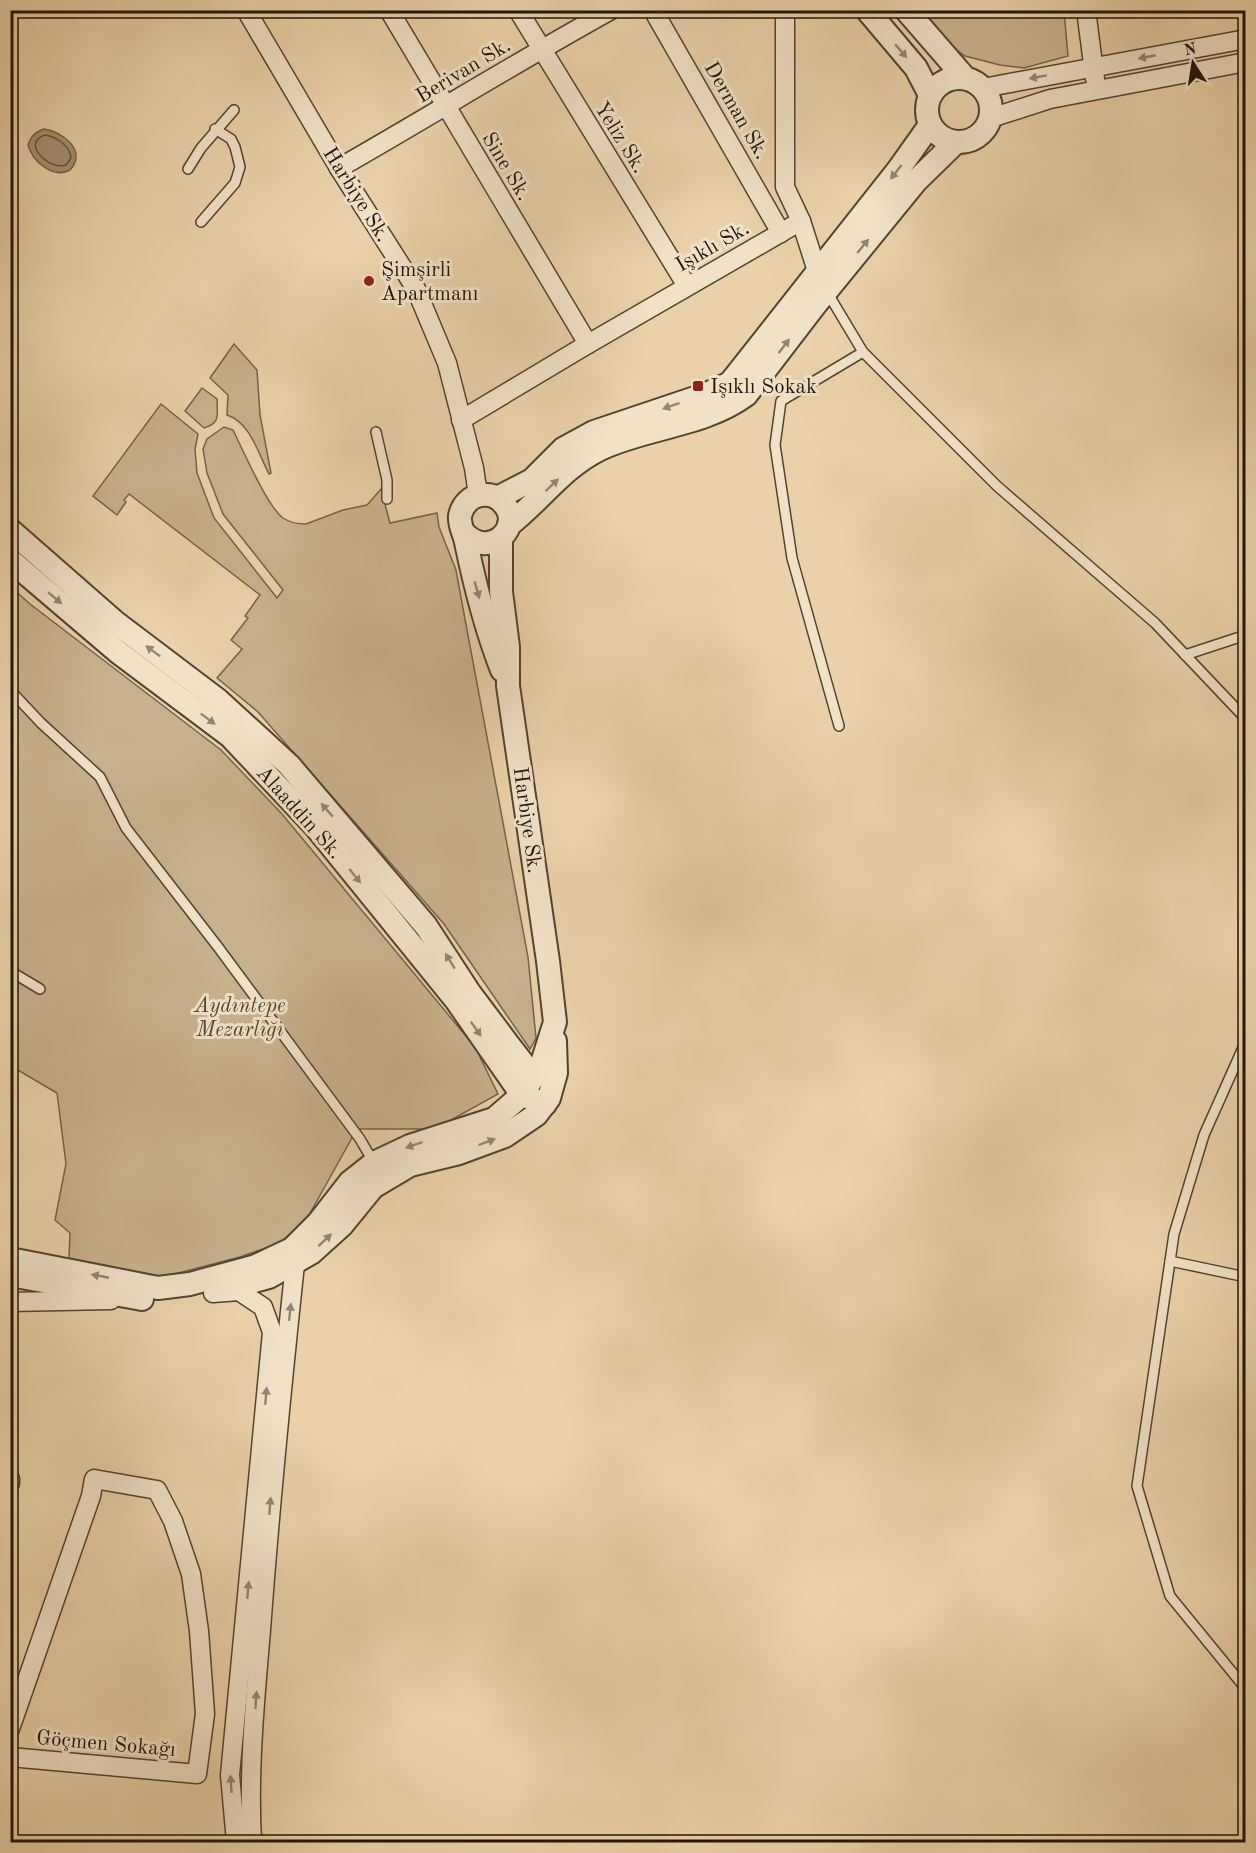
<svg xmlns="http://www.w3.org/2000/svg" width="1256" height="1853" viewBox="0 0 1256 1853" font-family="'Old Standard TT',serif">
	<rect width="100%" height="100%" fill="#ead1a9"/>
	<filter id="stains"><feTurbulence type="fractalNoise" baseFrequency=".00333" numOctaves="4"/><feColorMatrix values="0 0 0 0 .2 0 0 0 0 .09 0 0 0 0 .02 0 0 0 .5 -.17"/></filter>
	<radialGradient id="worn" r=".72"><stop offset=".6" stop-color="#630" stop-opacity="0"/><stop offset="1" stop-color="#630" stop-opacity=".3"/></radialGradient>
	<g fill="#c8b18d" stroke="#74634a" stroke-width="1.5">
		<polygon points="912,11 1064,11 1068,56 1024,68 1000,65 965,56 930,31"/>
		<path d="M234 344 257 370 260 415 271 473 269 474C259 455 250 422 227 415L228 395 210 378Z"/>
		<path d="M202 388 217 399C217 415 221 423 204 428L185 411Z"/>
		<path d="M161 404 198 434 195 449 197 473 214 518 277 598 283 590 223 514 207 473 203 449 207 439 224 427 233 430C243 450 267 506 283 518 289 522 299 524 306 524L343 510 367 505 381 489 390 523 437 513 439 527 456 570 462 603 528 957 536 1038 530 1049 444 924 258 712 217 678 242 649 231 640 248 618 245 616 260 595 129 494 124 500 126 502 117 515 93 496Z"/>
		<polygon points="11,587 30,604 221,750 282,814 475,1047 498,1094 435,1129 357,1129 304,1224 277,1244 240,1257 163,1277 69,1258 70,1233 55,1220 66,1164 57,1093 11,1066"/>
	</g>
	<path fill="#a59172" stroke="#705f47" stroke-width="1.5" d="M44 129C62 131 88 151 70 170 53 179 33 162 28 145 31 136 35 132 44 129Z"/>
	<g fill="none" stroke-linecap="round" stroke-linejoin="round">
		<path stroke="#62533c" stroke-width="1.5" d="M45 135C57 137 70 146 71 158L66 165C50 171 20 143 45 135Z"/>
		<defs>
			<g id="service">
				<polyline points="188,169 201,148 234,110"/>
				<polyline points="201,222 235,183 240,167 235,147 231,139 215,129"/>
				<polyline points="827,292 863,352 997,486 1155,623 1246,719"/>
				<polyline points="376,432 387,480 387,499"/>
				<polyline points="1185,655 1246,635"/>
				<polyline points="10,690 41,723 100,777 126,828 218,947 360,1139 374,1163"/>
				<polyline points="839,726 792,558 775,445 781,401 863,352"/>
				<polyline points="10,971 40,989"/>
				<polyline points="1246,1041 1204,1135 1174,1234 1137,1486 1170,1596 1246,1689"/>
				<polyline points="1170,1261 1246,1277"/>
			</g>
			<g id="minor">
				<polyline points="246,10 339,168 416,289 447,363 474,468 478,495"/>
				<polyline points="389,10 588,344"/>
				<polyline points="518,10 687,286"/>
				<polyline points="653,10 781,233"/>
				<polyline points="785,10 785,187 801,221 817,271"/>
				<polyline points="1086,10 1095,79"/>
				<polyline points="983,88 1246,39"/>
				<polyline points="991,118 1050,99 1246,62"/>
				<path d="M339 168C430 116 519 61 611 10"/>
				<polyline points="461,420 588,344 801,221"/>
				<polyline points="213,1293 239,1291 263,1307 272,1332 230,1775 236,1842"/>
				<polyline points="10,1302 111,1300"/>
				<polyline points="10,1479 10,1483"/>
				<polyline points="10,1729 91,1496 94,1479 157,1490 173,1521 191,1574 199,1631 205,1714 197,1774 10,1757"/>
				<path d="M252 1842C248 1771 255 1701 261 1630 270 1507 282 1386 295 1264"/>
			</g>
			<g id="tertiary">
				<polyline points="867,10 916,68 930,95"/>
				<polyline points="906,10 965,78"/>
				<circle cx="959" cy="110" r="32"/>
				<polyline points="497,498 532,480 563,449 594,432 707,394 730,383 898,170 930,125"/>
				<path d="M509 525C541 500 563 467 600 449 647 427 704 426 746 395L815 305 916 181 956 142"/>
				<polyline points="10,530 115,622 218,700 289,765 426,926 469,992 508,1044 525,1066 538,1072"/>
				<path d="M464 533C490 561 526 525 502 502 497 496 489 494 481 495 471 496 462 505 460 516 459 525 464 533 466 542 475 586 486 629 502 670"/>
				<polyline points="10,560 118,652 230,736 315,826 456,1000 522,1095 545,1104"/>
				<polyline points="10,1259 158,1288 190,1284 256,1266 292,1249 318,1223 350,1182 374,1163 410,1146 494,1119 522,1095 542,1063 555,1022 548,961 508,686 508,647 501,592 501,538"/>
				<polyline points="10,1275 142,1299"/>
				<polyline points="236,1286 269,1277 311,1253 342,1225 373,1187 410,1165 459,1153 505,1136 536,1115 549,1098 556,1073 555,1041"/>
			</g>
		</defs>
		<use href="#service" stroke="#524430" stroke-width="12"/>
		<use href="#minor" stroke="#524430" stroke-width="21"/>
		<use href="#tertiary" stroke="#524430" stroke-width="26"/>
		<use href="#service" stroke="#f1e1c7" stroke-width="9"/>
		<use href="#minor" stroke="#f1e1c7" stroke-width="18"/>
		<use href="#tertiary" stroke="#f1e1c7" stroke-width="22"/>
	</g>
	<defs><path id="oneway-solid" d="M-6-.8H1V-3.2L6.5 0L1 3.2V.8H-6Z" transform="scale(1.5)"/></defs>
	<g fill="#938571">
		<use href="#oneway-solid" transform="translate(901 51) rotate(49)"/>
		<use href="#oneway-solid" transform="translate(1147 57) rotate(169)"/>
		<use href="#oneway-solid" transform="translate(1038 77) rotate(170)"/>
		<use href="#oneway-solid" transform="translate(896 172) rotate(128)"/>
		<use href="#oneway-solid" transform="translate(863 246) rotate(-51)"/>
		<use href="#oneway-solid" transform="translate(784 346) rotate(-53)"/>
		<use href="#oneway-solid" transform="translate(671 406) rotate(161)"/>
		<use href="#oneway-solid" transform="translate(552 485) rotate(-44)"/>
		<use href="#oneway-solid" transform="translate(477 590) rotate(74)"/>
		<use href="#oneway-solid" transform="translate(55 598) rotate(40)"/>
		<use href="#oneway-solid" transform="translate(153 651) rotate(-143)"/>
		<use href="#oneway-solid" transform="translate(208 719) rotate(37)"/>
		<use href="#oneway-solid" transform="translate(327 810) rotate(-131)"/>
		<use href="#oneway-solid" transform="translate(355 876) rotate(51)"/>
		<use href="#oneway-solid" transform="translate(450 961) rotate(-122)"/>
		<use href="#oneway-solid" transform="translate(476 1029) rotate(55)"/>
		<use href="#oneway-solid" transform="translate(487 1142) rotate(-21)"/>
		<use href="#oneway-solid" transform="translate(414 1145) rotate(161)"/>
		<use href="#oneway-solid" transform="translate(325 1240) rotate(-43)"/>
		<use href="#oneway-solid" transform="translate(100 1276) rotate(-169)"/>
		<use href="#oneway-solid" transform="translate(290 1312) rotate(-84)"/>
		<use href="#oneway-solid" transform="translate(266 1396) rotate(-85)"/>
		<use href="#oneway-solid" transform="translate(270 1506) rotate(-86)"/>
		<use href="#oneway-solid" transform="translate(248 1590) rotate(-85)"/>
		<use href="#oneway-solid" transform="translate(256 1700) rotate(-86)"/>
		<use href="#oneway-solid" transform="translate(231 1784) rotate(-94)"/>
	</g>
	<g fill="#8f2418" stroke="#f1e1c7" stroke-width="2">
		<circle cx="369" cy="281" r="6"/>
		<rect x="692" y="380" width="12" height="12" rx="3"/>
	</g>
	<g text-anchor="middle" stroke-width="6" stroke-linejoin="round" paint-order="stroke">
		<g font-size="21" fill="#201507" stroke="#f1e1c7">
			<text transform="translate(463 70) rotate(-31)" y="7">Berivan Sk.</text>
			<text transform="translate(737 110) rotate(60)" y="7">Derman Sk.</text>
			<text transform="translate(621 137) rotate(58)" y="7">Yeliz Sk.</text>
			<text transform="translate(507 166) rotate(59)" y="7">Sine Sk.</text>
			<text transform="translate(357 194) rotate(58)" y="7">Harbiye Sk.</text>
			<text transform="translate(712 246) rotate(-30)" y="7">Işıklı Sk.</text>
			<text transform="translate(300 812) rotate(48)" y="7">Alaaddin Sk.</text>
			<text transform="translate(528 820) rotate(82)" y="7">Harbiye Sk.</text>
			<text transform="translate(106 1743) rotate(5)" y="7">Göçmen Sokağı</text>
		</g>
		<g font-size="21" fill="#201507" stroke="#f1e1c7" text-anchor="start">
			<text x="381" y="276">Şimşirli<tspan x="381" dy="24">Apartmanı</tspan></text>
			<text x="710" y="393">Işıklı Sokak</text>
		</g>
		<g font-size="21" font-style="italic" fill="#52442f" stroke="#f1e1c7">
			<text x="240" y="1012">Aydıntepe<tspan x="240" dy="24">Mezarlığı</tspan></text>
		</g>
	</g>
	<rect width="1256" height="1853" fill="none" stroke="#ead1a9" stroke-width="36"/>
	<rect x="12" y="12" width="1232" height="1829" fill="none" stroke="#201507" stroke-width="3"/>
	<rect x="18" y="18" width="1220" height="1817" fill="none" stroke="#201507" stroke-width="1.5"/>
	<g transform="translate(1193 63) rotate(348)" stroke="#f1e1c7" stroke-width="4.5" paint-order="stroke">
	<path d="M0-4.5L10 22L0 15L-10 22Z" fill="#201507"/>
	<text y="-9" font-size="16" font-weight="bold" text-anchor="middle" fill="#201507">N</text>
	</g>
	<rect width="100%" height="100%" filter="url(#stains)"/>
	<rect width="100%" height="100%" fill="url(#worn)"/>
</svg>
